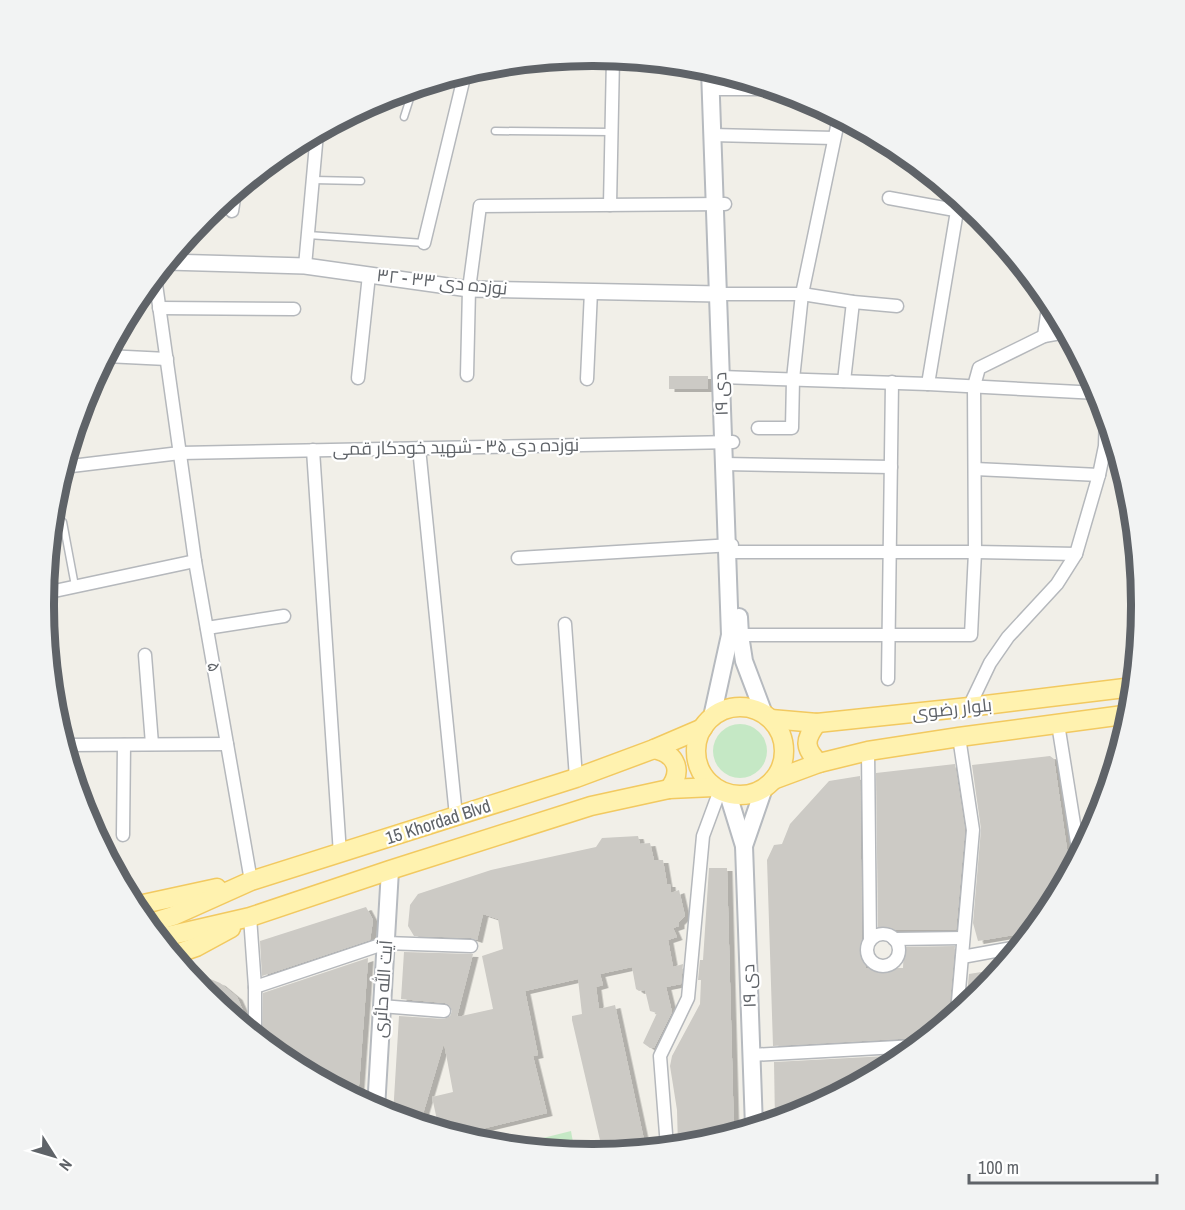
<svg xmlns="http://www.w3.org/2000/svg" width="1185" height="1210" viewBox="0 0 1185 1210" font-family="'Archivo Narrow',Cairo,sans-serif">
	<defs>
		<filter id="shadow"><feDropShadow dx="5.5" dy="3" stdDeviation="0" flood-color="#0004"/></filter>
	</defs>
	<rect width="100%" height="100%" fill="#f1efe8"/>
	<g fill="#c5e8c5">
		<circle cx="740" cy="751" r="27"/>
		<polygon points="571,1131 574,1148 562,1151 546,1149 543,1138"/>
	</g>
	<g fill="#cccac5" filter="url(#shadow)">
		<rect x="669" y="376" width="39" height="13"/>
		<polygon points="1050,756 1054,759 1070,870 1049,910 1031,932 978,941 973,923 981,829 972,765"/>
		<polygon points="955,764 965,830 956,930 879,930 878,929 876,773"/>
		<polygon points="860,776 862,940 865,947 866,968 903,968 904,947 955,946 949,1012 951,1018 922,1041 916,1038 773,1046 767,860 774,845 782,844 790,824 829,781"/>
		<polygon points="638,836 640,844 650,843 654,860 663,860 667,884 670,884 671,893 679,890 685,916 679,922 679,926 673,928 677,937 668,940 673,967 683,964 681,984 666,987 672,1012 654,1048 650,1048 643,1043 657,1013 650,1011 645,990 639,991 636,989 632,967 600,974 603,985 596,987 599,1009 615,1005 646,1149 603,1153 572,1020 572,1016 582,1014 578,979 525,991 538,1055 533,1056 547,1113 457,1135 439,1129 432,1097 453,1092 444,1043 420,1124 393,1115 399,1016 444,1019 450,1016 452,1011 449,1005 445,1003 401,999 404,952 473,954 457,1017 493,1009 482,956 503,949 498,919 483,914 477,940 471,938 414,936 408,926 410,905 418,894 491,870 596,847 602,838"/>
		<polygon points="709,868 727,868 734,1133 699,1144 678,1146 677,1110 670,1066 672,1056 700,1004 701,980 698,980 700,960 703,960"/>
		<polygon points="366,907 373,920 370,940 262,976 260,941"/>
		<polygon points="368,958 366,989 358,1099 287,1061 262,1041 263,993"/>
		<polygon points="1000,969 980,993 966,1005 969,974"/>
		<polygon points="208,978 220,983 237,997 247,1019 247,1028 204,993 195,982"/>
		<polygon points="906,1055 897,1062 802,1112 775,1121 774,1062"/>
	</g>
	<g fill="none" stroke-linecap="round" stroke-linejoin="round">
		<defs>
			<g id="service">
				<polyline points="404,117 413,89"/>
				<polyline points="495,131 611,132"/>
				<polyline points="313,180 361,181"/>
				<polyline points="308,235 424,243"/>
				<polyline points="63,522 75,586"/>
			</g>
			<g id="minor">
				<polyline points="711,89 772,89"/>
				<polyline points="712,135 834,138"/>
				<polyline points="889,198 977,214"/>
				<polyline points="610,205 613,58"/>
				<polyline points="232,211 235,192"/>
				<polyline points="424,243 465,73"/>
				<polyline points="305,266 317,133"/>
				<polyline points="155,277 195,561 251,881"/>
				<polyline points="718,294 802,294 853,302 897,306"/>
				<polyline points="159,308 294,309"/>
				<polyline points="1044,336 1049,300"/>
				<polyline points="106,356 167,359"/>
				<polyline points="467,375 469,289 480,206 725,204"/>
				<polyline points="721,377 928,384 1098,393"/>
				<polyline points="358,378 369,275"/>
				<polyline points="587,379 591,291"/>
				<polyline points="844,381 853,302"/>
				<polyline points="928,384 959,199"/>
				<polyline points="758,428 792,428 793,379 802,294 839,117"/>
				<polyline points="419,448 456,816"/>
				<polyline points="313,450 340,854"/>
				<polyline points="724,464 891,467"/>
				<polyline points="63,467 180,453 733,442"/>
				<polyline points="975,469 1099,475"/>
				<polyline points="727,552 975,552 1076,554"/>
				<polyline points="518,558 732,545"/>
				<polyline points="45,593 195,561"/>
				<polyline points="565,624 576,778"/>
				<polyline points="207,628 284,616"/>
				<polyline points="740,635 971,635 975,552 974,386 979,368 1044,336 1066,332"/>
				<polyline points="145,655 152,744"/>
				<polyline points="888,679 892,382"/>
				<polyline points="969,707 990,663 1008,637 1057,584 1076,554 1099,475 1105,446 1106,414"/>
				<polyline points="1058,724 1079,855"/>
				<polyline points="64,745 227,744"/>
				<polyline points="868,751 870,940"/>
				<polyline points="123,835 124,745"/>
				<polyline points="250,917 255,987 255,1035"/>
				<circle cx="883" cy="950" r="16"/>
				<polyline points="894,939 963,938"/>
				<polyline points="962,957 1018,947"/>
				<polyline points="255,987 386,943 471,946"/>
				<polyline points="381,1006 444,1011"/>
				<polyline points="957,1013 973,830 959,737"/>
				<polyline points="751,1055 916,1046"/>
				<polyline points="667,1147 660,1056 688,998 703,836 720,790"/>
			</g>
			<polyline id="tertiary" points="167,262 305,266 469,289 718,294"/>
			<g id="secondary">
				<polyline points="710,70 730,635 712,717"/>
				<polyline points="739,617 740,635 744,661 764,714"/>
				<polyline points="728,794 744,846 754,1127"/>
				<polyline points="744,846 764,788"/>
				<polyline points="376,1109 390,870"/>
			</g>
			<g id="primary">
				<circle cx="740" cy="751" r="44"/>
				<polyline points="771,719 817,723 969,707 1133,687"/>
				<path d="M817 723C804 740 804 748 819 763"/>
				<path d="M654 749C677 754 683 771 669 789"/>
				<polyline points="773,780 819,763 868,751 959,737 1131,714"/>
				<polyline points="134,906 217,888"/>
				<polyline points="147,924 173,916 251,881 576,778 654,749 703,728"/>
				<polyline points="159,938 250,917 390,870 591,806 669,789 714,787"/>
				<polyline points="173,955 196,947 231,928"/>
			</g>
		</defs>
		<use href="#service" stroke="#b5b8bc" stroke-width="9"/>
		<use href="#minor" stroke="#b5b8bc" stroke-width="15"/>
		<use href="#tertiary" stroke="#b5b8bc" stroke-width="18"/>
		<use href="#secondary" stroke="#b6babf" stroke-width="20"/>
		<use href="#primary" stroke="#f2c960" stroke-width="21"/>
		<use href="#service" stroke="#fff" stroke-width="6"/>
		<use href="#minor" stroke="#fff" stroke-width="12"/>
		<use href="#tertiary" stroke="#fff" stroke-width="15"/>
		<use href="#secondary" stroke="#fff" stroke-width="16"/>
		<use href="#primary" stroke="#fff2af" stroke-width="18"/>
	</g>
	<g text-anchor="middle" stroke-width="4.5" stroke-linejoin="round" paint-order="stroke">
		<g font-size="18" fill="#5f6368" stroke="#fff">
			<text transform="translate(442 282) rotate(6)" y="6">۳۲ - نوزده دی ۳۳</text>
			<text transform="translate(721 394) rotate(-92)" y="6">۱۹ دی</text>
			<text transform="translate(456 447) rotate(-1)" y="6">نوزده دی ۳۵ - شهید خودکار قمی</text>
			<text transform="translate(214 667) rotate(80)" y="6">۵</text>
			<text transform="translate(952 709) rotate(-6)" y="6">بلوار رضوی</text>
			<text transform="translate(438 822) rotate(-18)" y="6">15 Khordad Blvd</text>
			<text transform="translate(749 986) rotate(-92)" y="6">۱۹ دی</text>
			<text transform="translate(383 989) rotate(-86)" y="6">آیت الله حائری</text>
		</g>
	</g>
	<path d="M0 0H1185V1210H0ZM592 66H593A538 538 0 0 1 1131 604V606A538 538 0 0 1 593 1144H592A538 538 0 0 1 54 606V604A538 538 0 0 1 592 66Z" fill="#f2f3f3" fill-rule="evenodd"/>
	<path fill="none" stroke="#5f6368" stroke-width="8" d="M592 66H593A538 538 0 0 1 1131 604V606A538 538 0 0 1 593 1144H592A538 538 0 0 1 54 606V604A538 538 0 0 1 592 66Z"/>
	<g transform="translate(54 1156) rotate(127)" stroke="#ffffff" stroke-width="4.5" paint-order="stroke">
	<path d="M0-4.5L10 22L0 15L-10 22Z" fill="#5f6368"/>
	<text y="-9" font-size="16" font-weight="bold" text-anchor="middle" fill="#5f6368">N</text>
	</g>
	<path d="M969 1174v9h188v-9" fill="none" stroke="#5f6368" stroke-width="3"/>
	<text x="978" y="1174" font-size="18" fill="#5f6368" stroke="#ffffff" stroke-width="4.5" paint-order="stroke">100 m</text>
</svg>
